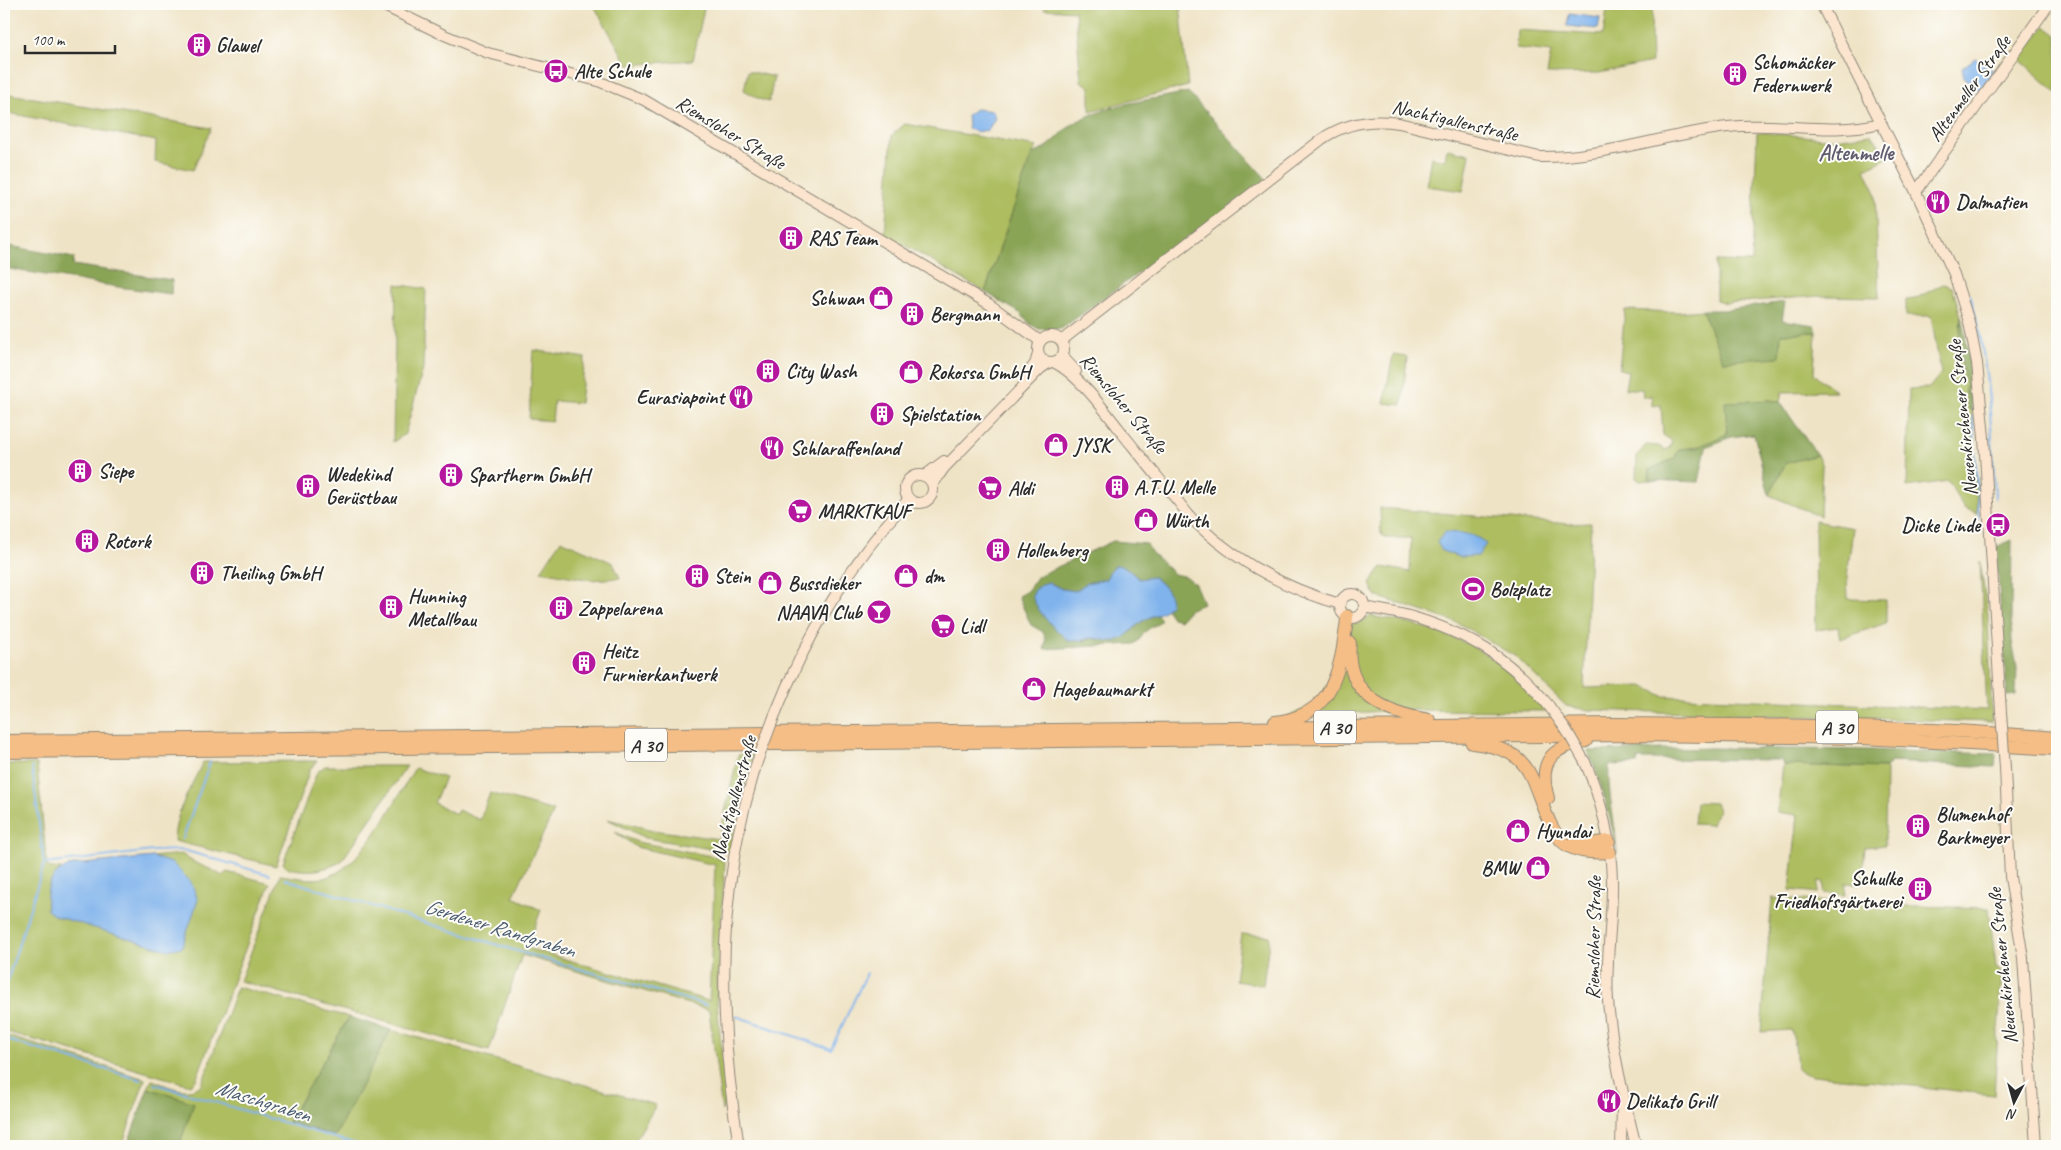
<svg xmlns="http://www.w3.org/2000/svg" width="2061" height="1150" viewBox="0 0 2061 1150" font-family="Caveat,sans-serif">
	<rect width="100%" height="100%" fill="#fdfcf7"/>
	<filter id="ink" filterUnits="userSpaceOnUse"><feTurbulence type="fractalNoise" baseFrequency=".02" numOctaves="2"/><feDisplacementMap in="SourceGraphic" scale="10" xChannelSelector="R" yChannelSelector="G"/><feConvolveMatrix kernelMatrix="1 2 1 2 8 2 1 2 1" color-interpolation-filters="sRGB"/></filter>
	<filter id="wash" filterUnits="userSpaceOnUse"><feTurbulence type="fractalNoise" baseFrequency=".0096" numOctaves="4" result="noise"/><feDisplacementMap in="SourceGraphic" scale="20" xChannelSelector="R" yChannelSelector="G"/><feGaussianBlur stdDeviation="1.12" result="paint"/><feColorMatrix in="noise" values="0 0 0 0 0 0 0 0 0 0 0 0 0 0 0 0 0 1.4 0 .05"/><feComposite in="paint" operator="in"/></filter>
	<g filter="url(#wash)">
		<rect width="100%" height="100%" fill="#efe3c5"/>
		<g fill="#adbd60" stroke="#6c7446">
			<polygon points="593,4 705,4 693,60 628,65"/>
			<polygon points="1045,4 1180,4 1188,86 1090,111 1090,87 1081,81 1075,11 1044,9"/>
			<polygon points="1608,4 1653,4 1651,31 1652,62 1599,73 1547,74 1551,52 1516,48 1517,30 1603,35"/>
			<polygon points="2045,26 2057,35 2057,93 2019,59"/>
			<polygon points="748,71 774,77 769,102 759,99 744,90"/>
			<polygon points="4,93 211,128 193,170 155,162 156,141 8,113 6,119 4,119"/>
			<polygon points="905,124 1037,147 1032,154 985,292 885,234 892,135"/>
			<polygon points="1757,132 1835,139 1871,134 1889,157 1865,169 1875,191 1879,297 1820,296 1726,303 1716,300 1716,261 1752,262"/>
			<polygon points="1447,149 1470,154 1463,191 1426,186 1431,157 1445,160"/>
			<polygon points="396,284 426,289 423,369 405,434 393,442"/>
			<polygon points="1943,284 1952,287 1961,316 1959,349 1966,386 1965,389 1969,409 1972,411 1977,513 1964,508 1948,481 1907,487 1909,389 1929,388 1941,373 1931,316 1906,316 1906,300 1915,299"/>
			<path d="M1625 310 1678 312 1702 310 1723 361 1780 356V334L1816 332 1814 374 1836 391 1782 392 1780 402 1770 400C1741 423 1717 448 1679 449L1674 459 1650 469 1649 480 1640 481 1636 478 1637 456 1646 445 1658 446 1666 450 1671 446 1672 441 1663 435 1661 405 1652 406V396L1643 397 1642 389H1625L1628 371 1619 369Z"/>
			<polygon points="533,350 585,358 580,403 554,401 552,421 529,419"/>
			<polygon points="1393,355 1407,357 1402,405 1384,403"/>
			<polygon points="1817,455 1822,466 1820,516 1769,495 1786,463"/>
			<polygon points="1380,508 1569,524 1591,523 1584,688 1643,686 1663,696 1987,710 1980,562 1988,615 1992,722 1588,710 1566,706 1516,657 1458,623 1376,596 1370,584 1382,567 1410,572 1411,538 1384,538 1381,534"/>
			<polygon points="1815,521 1853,528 1847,577 1848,599 1886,600 1886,623 1840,639 1838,627 1816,630"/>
			<polygon points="561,540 613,563 620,578 591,580 541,571"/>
			<path d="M1371 616C1419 624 1468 637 1506 669 1521 681 1533 697 1546 711L1401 710 1287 717 1312 706 1329 687 1343 623 1358 624Z"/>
			<polygon points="753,753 729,852 646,838 607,819 653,830 719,839 738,755"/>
			<path d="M317 761 310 769 276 866 174 841C175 812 191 787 203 762Z"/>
			<path d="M4 764H37L47 867 61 869 52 880 172 864 152 857 182 854C195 866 209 866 222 876L227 872 270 883 196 1080 190 1085 4 1031Z"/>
			<polygon points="1783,765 1886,768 1885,845 1865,847 1862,884 1846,883 1845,895 1823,893 1824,882 1819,881 1818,893 1790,890 1798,815 1777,812"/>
			<path d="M325 766H407L341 862C318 872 311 872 287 868L283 863 317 772Z"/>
			<path d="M415 768 445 778 434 803 456 814 458 810 480 820 490 793 554 811 513 897 541 910 527 948 709 1001 715 865 636 847 615 832 637 842 717 857 725 862 717 1000 726 1101 722 1111 709 1010 522 955 489 1051 240 981 280 875C296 877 315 882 330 876 364 863 396 799 415 768Z"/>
			<polygon points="1696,802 1715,803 1718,810 1711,825 1694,824"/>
			<polygon points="1772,898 1876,905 1989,908 1996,967 2002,971 1994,1095 1804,1074 1797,1068 1795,1045 1791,1030 1761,1032"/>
			<polygon points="1241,934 1270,936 1263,985 1235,981"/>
			<path d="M237 987 349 1017 288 1122 335 1136 391 1030 656 1105 632 1146H179L194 1103 148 1088 152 1080C169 1086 188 1097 202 1084Z"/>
			<polygon points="4,1035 145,1079 122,1146 4,1146"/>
		</g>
		<g fill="#8aa456" stroke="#5a6840">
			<path d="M1188 92 1267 180 1061 329H1039L1030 324 1020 313 985 292 1032 154C1055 147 1058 132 1078 121 1111 103 1152 100 1188 92Z"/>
			<polygon points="4,245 74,258 73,265 172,280 171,294 118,287 4,268"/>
			<polygon points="1785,302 1782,320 1815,325 1816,332 1781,334 1780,357 1723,361 1702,310 1725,310"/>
			<path d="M1961 316C1968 348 1972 378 1972 411L1969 409 1965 389 1966 386 1959 349Z"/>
			<polygon points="1770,400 1780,402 1817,455 1786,463 1769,495 1754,434 1731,437 1706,447 1699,482 1649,480 1650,469 1674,459 1679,449 1696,448 1727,434 1725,402"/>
			<polygon points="2012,540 2011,617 2012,641 2017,667 2016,695 2007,696 1996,547"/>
			<path d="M1113 541 1147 544 1151 552 1174 574 1187 577 1195 584 1203 603 1189 610 1180 620 1172 618 1166 609C1174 595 1165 586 1153 577L1139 579 1125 567 1110 571 1107 579 1086 583 1076 592 1062 589 1048 582 1083 641 1093 638 1104 640 1126 636 1141 622 1157 614 1161 620C1157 626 1151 626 1146 631 1141 636 1141 640 1134 644L1044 649 1046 640 1043 632 1031 625 1018 596 1027 591 1038 576Z"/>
			<path d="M1712 748 1869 750 1996 754 1995 767 1891 762 1886 768 1783 765 1781 760 1638 759 1637 764 1609 765C1607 794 1616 823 1617 853 1610 815 1603 787 1588 751Z"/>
			<polygon points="349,1017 391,1030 335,1136 288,1122"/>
			<polygon points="148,1088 194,1103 179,1146 127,1146"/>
		</g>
		<g fill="#80b3ec" stroke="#566f8c">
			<polygon points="1569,14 1600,18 1598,29 1567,26"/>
			<polygon points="1975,58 1993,70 1980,91 1964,78 1962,68"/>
			<polygon points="976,109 993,111 995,118 988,130 976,132 968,128 967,115"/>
			<path d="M1445 532C1461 533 1475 533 1486 544L1478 556 1459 557 1442 551 1437 542Z"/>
			<path d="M1116 565 1125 567 1139 579 1153 577C1163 584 1180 601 1164 611 1157 615 1147 617 1140 623 1132 629 1126 639 1115 641 1107 642 1100 638 1092 638 1085 639 1077 641 1069 641 1054 628 1039 615 1032 596L1036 588 1048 582 1062 589 1076 591 1086 583 1106 579 1110 571Z"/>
			<path d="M152 857 172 863 191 882 198 900 182 947 168 950 55 916 47 910C45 887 50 872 73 865Z"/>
		</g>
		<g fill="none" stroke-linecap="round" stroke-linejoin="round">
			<g stroke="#80b3ec" stroke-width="2">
				<path d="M1970 294C1989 361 1992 430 1995 499"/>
				<polyline points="1973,416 1979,519"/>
				<polyline points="32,767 44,864"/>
				<polyline points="183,838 210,762"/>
				<polyline points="285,879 517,951 706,1005"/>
				<polyline points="4,991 44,864 152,851 183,850 270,875"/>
				<polyline points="736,1016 831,1049 867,973"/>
				<polyline points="4,1039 141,1080"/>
				<polyline points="155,1084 362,1146"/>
			</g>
		</g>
	</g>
	<g filter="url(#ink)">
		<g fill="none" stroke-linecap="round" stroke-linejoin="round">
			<defs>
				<g id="secondary">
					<polyline points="380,4 442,34 488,53 598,81 644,100 989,304 1040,341"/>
					<polyline points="1821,4 1916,192 1954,274 1969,322 1977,363 1984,438 2001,712"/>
					<polyline points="1916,192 2049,4"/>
					<circle cx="1051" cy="349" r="13"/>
					<path d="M1061 341 1322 139C1345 123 1372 119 1399 123L1539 157C1603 158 1665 134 1728 127 1780 121 1828 136 1881 123"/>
					<polyline points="1062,356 1076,371"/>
					<path d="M1053 362C1078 373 1109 416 1126 438 1143 459 1159 479 1177 500 1183 508 1189 516 1196 523 1237 562 1287 589 1340 604"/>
					<polyline points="1025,376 1035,364 1038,354"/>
					<circle cx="919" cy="489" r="14"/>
					<polyline points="924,476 944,461"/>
					<polyline points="933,484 944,468 1040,369 1050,362"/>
					<circle cx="1352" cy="606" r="12"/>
					<path d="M1364 607C1379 610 1394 612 1409 616 1468 633 1510 658 1549 706"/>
					<path d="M774 717C805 638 851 561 909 499"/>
					<path d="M1585 762C1601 799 1611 838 1612 880 1613 920 1605 960 1608 1001 1612 1050 1624 1099 1636 1146"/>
					<polyline points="2005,768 2010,877 2023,958 2036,1146"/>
					<path d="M739 1146C723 1052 718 953 734 858 739 825 748 793 757 762"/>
					<polyline points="1621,1146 1622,1107"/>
				</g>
				<g id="highway">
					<path d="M1350 643C1344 695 1386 713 1429 720"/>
					<path d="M1275 722C1321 717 1335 690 1343 648 1344 637 1347 627 1347 616"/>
					<path d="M4 741 1616 724C1763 725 1911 725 2057 738"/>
					<path d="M1472 743C1536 750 1528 778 1551 825 1555 833 1561 842 1568 846 1580 853 1597 853 1610 852"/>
					<polyline points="4,752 1633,735 1863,738 2057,749"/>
					<path d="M1548 798C1538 763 1550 747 1586 741"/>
					<polyline points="1575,841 1591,844 1609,841"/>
				</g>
			</defs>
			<use href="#secondary" stroke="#8d8778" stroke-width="12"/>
			<use href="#highway" stroke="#8d8778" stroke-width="14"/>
			<use href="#secondary" stroke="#fbe5cf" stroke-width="10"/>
			<use href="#highway" stroke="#f5be86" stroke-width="12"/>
			<defs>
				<g id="secondary-bridge">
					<polyline points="1549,706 1567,731 1585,762"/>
					<polyline points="2001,712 2005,768"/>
					<polyline points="757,762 774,717"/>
				</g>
			</defs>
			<use href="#secondary-bridge" stroke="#8d8778" stroke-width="12" stroke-linecap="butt"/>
			<use href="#secondary-bridge" stroke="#fbe5cf" stroke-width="10"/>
		</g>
	</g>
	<defs>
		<symbol id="building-disc" viewBox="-11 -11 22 22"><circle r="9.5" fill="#b5179e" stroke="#fdfcf7"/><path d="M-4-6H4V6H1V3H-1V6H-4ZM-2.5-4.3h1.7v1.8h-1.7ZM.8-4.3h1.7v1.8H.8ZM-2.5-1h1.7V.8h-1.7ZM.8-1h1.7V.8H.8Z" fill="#fff"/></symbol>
		<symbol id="bus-disc" viewBox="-11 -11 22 22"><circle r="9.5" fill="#b5179e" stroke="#fdfcf7"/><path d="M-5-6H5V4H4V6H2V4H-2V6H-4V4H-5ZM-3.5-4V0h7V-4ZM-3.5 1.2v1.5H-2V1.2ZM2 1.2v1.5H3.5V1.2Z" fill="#fff"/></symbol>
		<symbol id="restaurant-disc" viewBox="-11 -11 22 22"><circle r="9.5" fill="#b5179e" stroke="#fdfcf7"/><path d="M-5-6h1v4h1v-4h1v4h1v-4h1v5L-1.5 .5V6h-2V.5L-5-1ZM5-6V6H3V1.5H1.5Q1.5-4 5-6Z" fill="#fff"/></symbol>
		<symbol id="shop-disc" viewBox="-11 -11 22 22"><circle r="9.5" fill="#b5179e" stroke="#fdfcf7"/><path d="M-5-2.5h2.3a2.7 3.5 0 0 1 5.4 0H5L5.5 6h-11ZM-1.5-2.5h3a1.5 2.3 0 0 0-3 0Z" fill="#fff"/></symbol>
		<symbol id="supermarket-disc" viewBox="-11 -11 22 22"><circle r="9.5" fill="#b5179e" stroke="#fdfcf7"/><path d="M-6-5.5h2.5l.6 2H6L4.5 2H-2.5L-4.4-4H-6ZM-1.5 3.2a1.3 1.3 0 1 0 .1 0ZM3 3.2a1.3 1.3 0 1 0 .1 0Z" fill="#fff"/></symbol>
		<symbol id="stadium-disc" viewBox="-11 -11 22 22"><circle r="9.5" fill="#b5179e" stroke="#fdfcf7"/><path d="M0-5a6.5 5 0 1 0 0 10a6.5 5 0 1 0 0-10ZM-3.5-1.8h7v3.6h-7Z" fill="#fff"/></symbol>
		<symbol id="bar-disc" viewBox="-11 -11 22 22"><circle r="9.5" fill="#b5179e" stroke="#fdfcf7"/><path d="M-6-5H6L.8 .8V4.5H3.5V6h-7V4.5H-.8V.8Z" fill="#fff"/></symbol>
	</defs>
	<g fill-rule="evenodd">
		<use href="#building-disc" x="185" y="31" width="28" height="28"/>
		<use href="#bus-disc" x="542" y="57" width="28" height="28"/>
		<use href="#building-disc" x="1721" y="60" width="28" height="28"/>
		<use href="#restaurant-disc" x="1924" y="188" width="28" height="28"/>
		<use href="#building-disc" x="777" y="224" width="28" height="28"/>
		<use href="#shop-disc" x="867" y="284" width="28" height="28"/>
		<use href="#building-disc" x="898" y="300" width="28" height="28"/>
		<use href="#building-disc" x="754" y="357" width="28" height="28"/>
		<use href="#shop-disc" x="897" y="358" width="28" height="28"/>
		<use href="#restaurant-disc" x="727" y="383" width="28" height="28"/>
		<use href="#building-disc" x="868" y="400" width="28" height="28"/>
		<use href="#shop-disc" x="1042" y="431" width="28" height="28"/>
		<use href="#restaurant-disc" x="758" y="434" width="28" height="28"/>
		<use href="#building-disc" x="66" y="457" width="28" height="28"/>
		<use href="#building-disc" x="437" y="461" width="28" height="28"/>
		<use href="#building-disc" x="294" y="472" width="28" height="28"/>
		<use href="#building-disc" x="1103" y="473" width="28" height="28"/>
		<use href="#supermarket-disc" x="976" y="474" width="28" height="28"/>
		<use href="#supermarket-disc" x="786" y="497" width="28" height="28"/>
		<use href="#shop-disc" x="1132" y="506" width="28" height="28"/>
		<use href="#bus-disc" x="1984" y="511" width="28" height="28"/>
		<use href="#building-disc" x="73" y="527" width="28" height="28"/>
		<use href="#building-disc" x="984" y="536" width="28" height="28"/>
		<use href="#building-disc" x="188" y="559" width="28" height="28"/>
		<use href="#building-disc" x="683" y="562" width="28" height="28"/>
		<use href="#shop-disc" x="892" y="562" width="28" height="28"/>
		<use href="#shop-disc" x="756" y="569" width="28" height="28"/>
		<use href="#stadium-disc" x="1459" y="575" width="28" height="28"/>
		<use href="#building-disc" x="377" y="593" width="28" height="28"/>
		<use href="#building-disc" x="547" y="594" width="28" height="28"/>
		<use href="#bar-disc" x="865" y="598" width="28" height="28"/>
		<use href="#supermarket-disc" x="929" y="612" width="28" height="28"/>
		<use href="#building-disc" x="570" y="649" width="28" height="28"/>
		<use href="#shop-disc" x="1020" y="675" width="28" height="28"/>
		<use href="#building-disc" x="1904" y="812" width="28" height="28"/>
		<use href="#shop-disc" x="1504" y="817" width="28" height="28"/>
		<use href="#shop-disc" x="1524" y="854" width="28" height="28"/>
		<use href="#building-disc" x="1906" y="875" width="28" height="28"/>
		<use href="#restaurant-disc" x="1595" y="1087" width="28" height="28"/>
	</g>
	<g text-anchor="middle" stroke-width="4" stroke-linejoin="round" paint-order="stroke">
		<g fill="#fdfcf7" stroke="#6a6a68" stroke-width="1">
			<rect x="1314" y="710.5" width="42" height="33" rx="4"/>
			<rect x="1816" y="710.5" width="42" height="33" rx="4"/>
			<rect x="625" y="728.5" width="42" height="33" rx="4"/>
		</g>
		<g font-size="19" font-weight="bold" fill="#2b2b2b">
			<text x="1335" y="734">A 30</text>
			<text x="1837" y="734">A 30</text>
			<text x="646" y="752">A 30</text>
		</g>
		<g font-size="20" font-weight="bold" fill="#2b2b2b" stroke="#fdfcf7" text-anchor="start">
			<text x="216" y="52">Glawel</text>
			<text x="1752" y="69">Schomäcker<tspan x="1752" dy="23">Federnwerk</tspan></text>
			<text x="574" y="78">Alte Schule</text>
			<text x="1956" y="209">Dalmatien</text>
			<text x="808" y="245">RAS Team</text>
			<text x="864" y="305" text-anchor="end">Schwan</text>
			<text x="930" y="321">Bergmann</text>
			<text x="786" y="378">City Wash</text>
			<text x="928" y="379">Rokossa GmbH</text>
			<text x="724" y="404" text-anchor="end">Eurasiapoint</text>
			<text x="900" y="421">Spielstation</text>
			<text x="1074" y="452">JYSK</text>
			<text x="790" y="455">Schlaraffenland</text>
			<text x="98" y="478">Siepe</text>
			<text x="326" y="481">Wedekind<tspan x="326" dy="23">Gerüstbau</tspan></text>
			<text x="468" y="482">Spartherm GmbH</text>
			<text x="1134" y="494">A.T.U. Melle</text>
			<text x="1008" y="495">Aldi</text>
			<text x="818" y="518">MARKTKAUF</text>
			<text x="1164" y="527">Würth</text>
			<text x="1980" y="532" text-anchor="end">Dicke Linde</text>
			<text x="104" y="548">Rotork</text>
			<text x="1016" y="557">Hollenberg</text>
			<text x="220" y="580">Theiling GmbH</text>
			<text x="714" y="583">Stein</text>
			<text x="924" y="583">dm</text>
			<text x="788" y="590">Bussdieker</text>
			<text x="1490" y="596">Bolzplatz</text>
			<text x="408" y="603">Hunning<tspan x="408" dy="23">Metallbau</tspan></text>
			<text x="578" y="615">Zappelarena</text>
			<text x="862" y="619" text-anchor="end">NAAVA Club</text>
			<text x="960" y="633">Lidl</text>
			<text x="602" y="658">Heitz<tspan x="602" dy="23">Furnierkantwerk</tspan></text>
			<text x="1052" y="696">Hagebaumarkt</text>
			<text x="1936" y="821">Blumenhof<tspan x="1936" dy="23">Barkmeyer</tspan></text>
			<text x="1536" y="838">Hyundai</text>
			<text x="1520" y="875" text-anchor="end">BMW</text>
			<text x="1902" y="885" text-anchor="end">Schulke<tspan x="1902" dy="23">Friedhofsgärtnerei</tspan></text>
			<text x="1626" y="1108">Delikato Grill</text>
		</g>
		<g font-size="20" fill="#2b2b2b" stroke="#fdfcf7">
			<text transform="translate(1969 88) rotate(-54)" y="7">Altenmeller Straße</text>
			<text transform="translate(1455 120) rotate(13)" y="7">Nachtigallenstraße</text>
			<text transform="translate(731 132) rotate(31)" y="7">Riemsloher Straße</text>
			<text transform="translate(1124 403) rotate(50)" y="7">Riemsloher Straße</text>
			<text transform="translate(1962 418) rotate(-96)" y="7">Neuenkirchener Straße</text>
			<text transform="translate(733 798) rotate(-75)" y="7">Nachtigallenstraße</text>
			<text transform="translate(1593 938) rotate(-89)" y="7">Riemsloher Straße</text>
			<text transform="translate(2002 966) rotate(-96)" y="7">Neuenkirchener Straße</text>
		</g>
		<g font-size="21" font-style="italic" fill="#495b6f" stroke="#fdfcf7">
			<text transform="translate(500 928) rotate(17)" y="7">Gerdener Randgraben</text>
			<text transform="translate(263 1101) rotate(17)" y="7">Maschgraben</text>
		</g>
		<g font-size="22" font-weight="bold" fill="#625c6f" stroke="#fdfcf7">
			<text x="1856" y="160">Altenmelle</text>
		</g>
	</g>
	<rect width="2061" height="1150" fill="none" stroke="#fdfcf7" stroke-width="20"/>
	<g transform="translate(2014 1102) rotate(186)" stroke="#fdfcf7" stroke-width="4" paint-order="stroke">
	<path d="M0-4L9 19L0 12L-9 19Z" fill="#2b2b2b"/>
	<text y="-8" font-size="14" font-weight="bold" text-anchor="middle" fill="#2b2b2b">N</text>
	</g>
	<path d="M25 45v8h90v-8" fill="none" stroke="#2b2b2b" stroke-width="2.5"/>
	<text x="32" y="45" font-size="15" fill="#2b2b2b" stroke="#fdfcf7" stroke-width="4" paint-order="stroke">100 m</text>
</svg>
